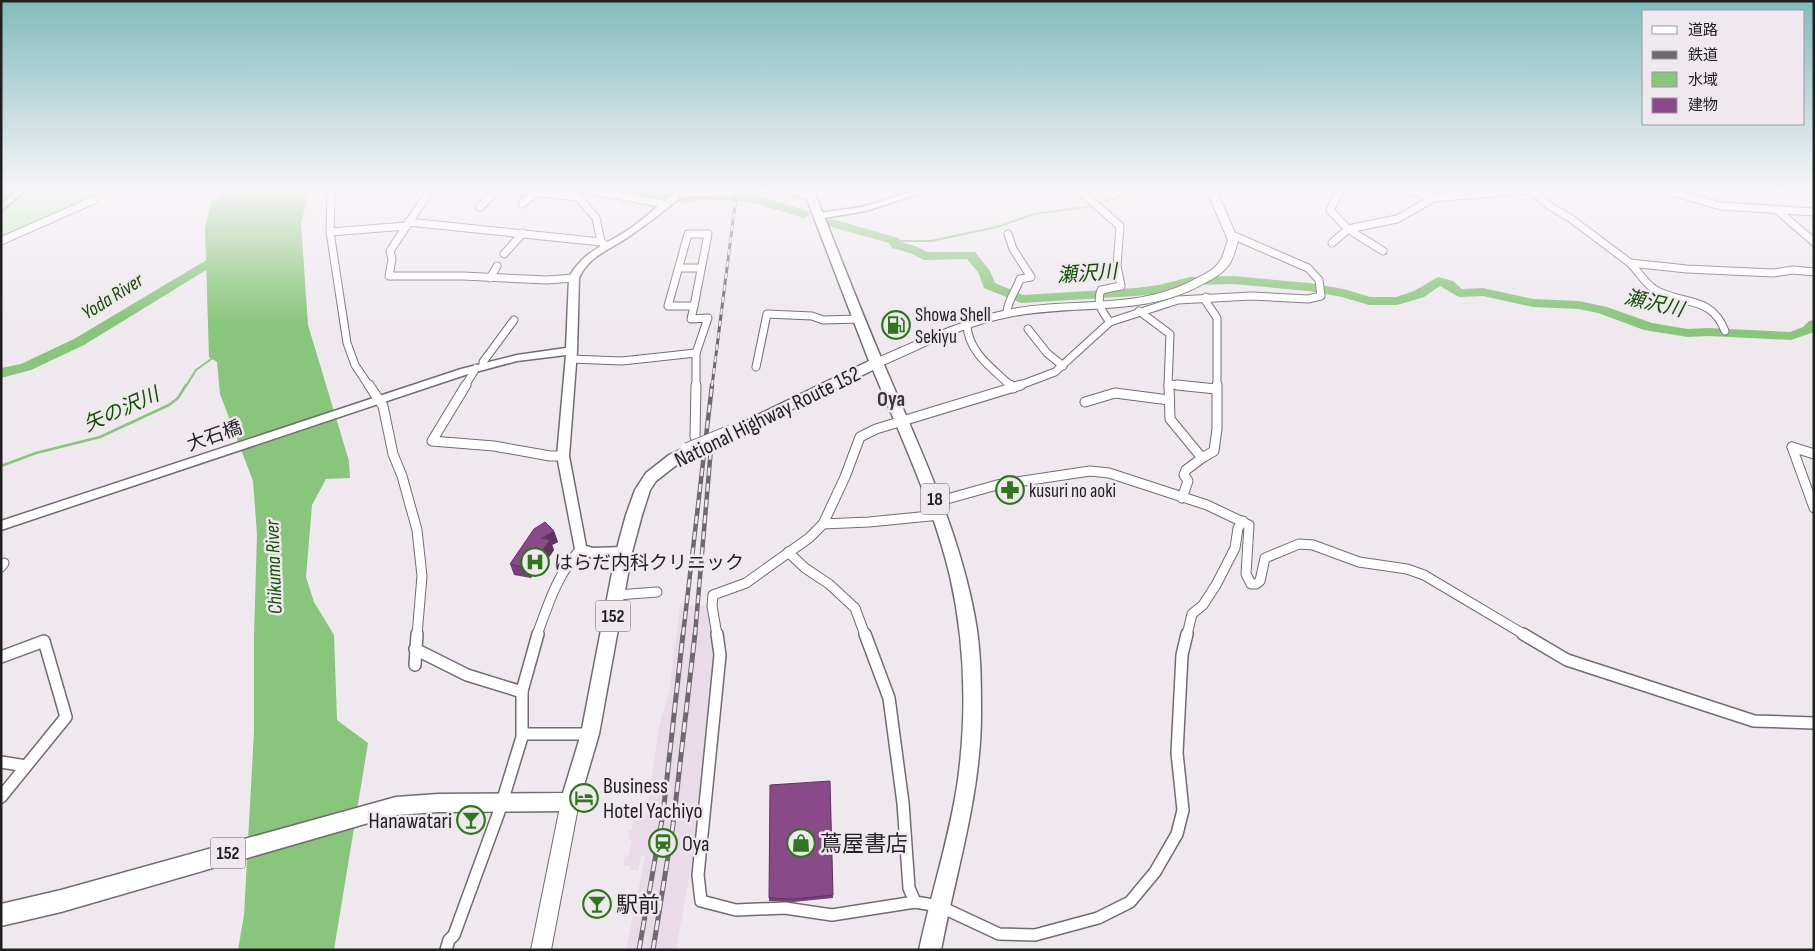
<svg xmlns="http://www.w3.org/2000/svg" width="1815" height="951" viewBox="0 0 1815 951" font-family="'Sofia Sans Condensed','Noto Sans JP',sans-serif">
	<rect width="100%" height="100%" fill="#efe9ef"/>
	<polygon fill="#e9dce8" points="711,605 718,653 697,832 676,950 626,950 645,856 641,856 638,870 630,870 631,866 623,866 625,856 629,855 632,840 629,840 630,835 628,835 629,831 632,830 633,820 645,820 660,723 669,692 680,606"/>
	<polygon fill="#bceeb1" points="55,189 122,189 1,239 1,190"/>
	<polygon fill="#88c67b" points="222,189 310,189 301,223 308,325 349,461 350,478 326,479 312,505 306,577 314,602 334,635 337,720 368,743 334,950 238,950 244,915 254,731 254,636 257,534 253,481 220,394 217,362 209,357 205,228 212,200 221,196"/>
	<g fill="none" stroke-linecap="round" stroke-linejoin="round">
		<g stroke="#88c67b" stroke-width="2">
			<polyline points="894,241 931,241 997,227 1034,214 1087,207 1110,200 1135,189"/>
			<polyline points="186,386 196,370 214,357"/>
		</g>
		<polyline stroke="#88c67b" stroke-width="2.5" points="1,466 36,453 100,437 169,405 178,398 186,385"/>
		<g fill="#88c67b" fill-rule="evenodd">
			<polygon points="598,189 634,189 684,195 705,192 748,193 808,211 810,214 804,218 747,201 705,200 684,203 604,192"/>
			<polygon points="832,219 898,238 901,242 918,247 927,252 975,252 990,271 995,283 1023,295 1136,288 1159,285 1190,277 1233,276 1309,283 1344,289 1370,297 1396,297 1414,291 1438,277 1453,281 1462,289 1483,288 1533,299 1579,301 1607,307 1652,323 1688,329 1708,328 1790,332 1803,327 1809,321 1814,320 1814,332 1791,340 1708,336 1688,337 1644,330 1598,313 1579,309 1533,307 1483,296 1459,297 1440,286 1424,297 1397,305 1369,305 1342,297 1309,291 1233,284 1190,285 1160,293 1136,296 1021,303 984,288 978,272 967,259 924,260 910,253 892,248 889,243 828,226 826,223 828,220"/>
			<polygon points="225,249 231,253 229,256 84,345 31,370 1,378 1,368 21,364 74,339"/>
		</g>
		<defs>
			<g id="minor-far2">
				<polyline points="331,189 330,232 347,343 355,365 369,386"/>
				<polyline points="431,189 390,251 392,259 389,276 463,276 547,280 574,278"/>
				<polyline points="500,189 578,197 596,218 601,242 604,244"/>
				<polyline points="584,189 664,204"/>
				<polyline points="774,189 788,190 811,197"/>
				<polyline points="1341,189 1330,210 1348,229 1383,251"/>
				<polyline points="1402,189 1434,198"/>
				<polyline points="1530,189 1548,205 1570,218 1630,263 1687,269 1773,273 1793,270 1814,272"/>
				<polyline points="1661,189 1721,206 1814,212"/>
				<polyline points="747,190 765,189"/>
				<polyline points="677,194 728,192"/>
				<polyline points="522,204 537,192"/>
				<polyline points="480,207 498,189"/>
				<polyline points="1777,210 1814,242"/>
				<polyline points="408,222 601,242"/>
				<polyline points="330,232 406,226"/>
				<polygon points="688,234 708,234 694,306 668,306"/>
				<polyline points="1,241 94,200"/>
				<polyline points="1332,243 1348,229 1397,219 1434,198 1542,189"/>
				<polyline points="504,254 523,233"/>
				<path d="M1630 263C1638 271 1644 282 1654 289 1681 306 1711 294 1725 331"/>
				<polyline points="679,268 701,268"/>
				<polyline points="490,278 497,266"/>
				<polyline points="1206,297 1205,300 1217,318 1217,386"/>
				<polyline points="694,306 691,319 708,318 696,353 696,386"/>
				<polyline points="1139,311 1170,334 1168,386"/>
				<path d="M1007 313C1007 301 1016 291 1020 279L1031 277 1013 249 1008 234"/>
				<polyline points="1110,322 1178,300 1251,296 1308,299 1321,296 1319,280 1308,268 1232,235"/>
				<path d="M967 325C968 352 993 369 1011 386"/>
				<polyline points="1028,329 1047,353 1063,366"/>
				<polyline points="571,359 622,361 696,353"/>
				<polyline points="483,366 483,362 514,320"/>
				<polyline points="756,367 767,314 812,316 823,320 860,319"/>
				<polyline points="1170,384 1189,386"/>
				<polyline points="465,386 476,368"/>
				<path d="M1018 386 1055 372 1110 322C1102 312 1096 303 1101 290L1121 286 1117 266 1120 226 1078 189"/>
			</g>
			<g id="minor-far1">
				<polyline points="369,385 383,406 393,454 402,476 417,530 422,576 417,635"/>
				<polyline points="466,385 432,441 494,446 550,456 563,456"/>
				<polyline points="1010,385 1013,388"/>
				<polyline points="1169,385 1170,419 1202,458 1214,451 1217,429 1217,385"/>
				<polyline points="1177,385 1216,389"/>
				<polyline points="1085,402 1115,393 1169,400"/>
				<polyline points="695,437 696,385"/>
				<polyline points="1792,447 1814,508"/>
				<polyline points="1792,447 1814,454"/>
				<polyline points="1182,498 1188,481 1184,475 1186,470 1202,458"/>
				<polyline points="936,502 997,485 1090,471 1109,473 1207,505 1249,525 1246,574 1251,584 1256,584 1260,581 1265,558 1299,544 1313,545 1359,562 1407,569 1424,575 1525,635"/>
				<polyline points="823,524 845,477 860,437 876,429 1021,385"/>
				<polyline points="788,552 805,568 829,584 855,608 865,635"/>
				<polyline points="1,564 4,563 1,567"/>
				<polyline points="617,595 657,592"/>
				<path d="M537 635C548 605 558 572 581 549"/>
				<polyline points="717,635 712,606 713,595 746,583 809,538 823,524 869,522 940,515"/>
				<polyline points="1187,635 1192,614 1203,605 1216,585 1235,548 1238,528 1243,521"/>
			</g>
			<g id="minor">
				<polyline points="717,634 720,655 698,875 701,901 736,910 785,908 832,915 915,902"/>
				<polyline points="865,634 889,698 903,803 909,888 915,902 939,906 999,934 1035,935 1098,918 1130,902 1155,872 1177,834 1183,810 1177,753 1182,655 1187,634"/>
				<polyline points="1523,634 1567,660 1754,721 1814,723"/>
				<polyline points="415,649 467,675 522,692"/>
				<polyline points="1,657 44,641 66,717 1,797"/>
				<polyline points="415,665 417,634"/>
				<polyline points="523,734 590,734"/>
				<polyline points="1,762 26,766"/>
				<polyline points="446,950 449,940 454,935 499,812 522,737 522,691 538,634"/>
			</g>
			<g id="tertiary">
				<polygon points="18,189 27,189 1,211 1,204"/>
				<path d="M679 189H689C673 205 650 222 631 235 612 249 589 255 579 278L577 351 569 456 586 546 593 548 624 547 628 549 630 552 628 555 593 558 577 552 575 549 557 456 566 355 517 361 468 374 1 530V521L461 369 517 355 566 348 569 278C582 251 608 244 631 228 648 216 663 201 679 189Z"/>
				<polygon points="920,189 933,189 866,211 818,219 814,216 818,213 862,207"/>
			</g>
			<g id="secondary">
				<path d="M1206 189H1216L1238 240C1236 248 1234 257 1229 265 1223 273 1214 278 1205 283 1145 318 1075 303 1009 317 964 325 923 348 881 366L877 367 871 363 873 360C917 341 960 320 1007 310 1073 296 1138 312 1199 277 1207 273 1215 269 1220 261 1224 255 1225 247 1228 240Z"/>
				<polygon points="570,793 576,796 579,802 551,950 531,950 561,802 564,796"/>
			</g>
			<g id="trunk">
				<path d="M803 189H813C837 248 860 309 885 367 920 449 959 530 975 618 981 650 981 682 981 714 981 795 956 871 941 950H919C931 893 950 837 958 780 967 713 965 642 950 576 933 505 901 437 873 370L737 436H727L725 433 727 430 869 361Z"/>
				<polygon points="688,446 693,447 695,451 693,455 679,463 656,481 650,490 642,515 632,552 599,734 577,809 570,811 438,812 396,815 61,912 1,926 1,904 61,890 396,797 438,794 563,793 581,734 616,552 626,515 635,490 646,473 669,455"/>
			</g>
		</defs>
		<use href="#minor-far2" stroke="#716c71" stroke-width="9"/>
		<use href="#minor-far1" stroke="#716c71" stroke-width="11"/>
		<use href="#minor" stroke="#716c71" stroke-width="14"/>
		<use href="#tertiary" stroke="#716c71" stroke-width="3"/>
		<use href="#secondary" stroke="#716c71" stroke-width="2"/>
		<use href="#trunk" stroke="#716c71" stroke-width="3"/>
		<use href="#minor-far2" stroke="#fff" stroke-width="7"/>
		<use href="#minor-far1" stroke="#fff" stroke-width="9"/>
		<use href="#minor" stroke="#fff" stroke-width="11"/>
		<use href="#tertiary" fill="#fff" fill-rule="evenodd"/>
		<use href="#secondary" fill="#fff" fill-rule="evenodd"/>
		<use href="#trunk" fill="#fff" fill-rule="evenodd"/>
		<defs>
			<polyline id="rail-far2" points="712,386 737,189"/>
			<g id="rail-far1">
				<polyline points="683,635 712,385"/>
				<polyline points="695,635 711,448"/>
			</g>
			<g id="rail">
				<polyline points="639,950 663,814 683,634"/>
				<polyline points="653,950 673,825 695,634"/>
			</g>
		</defs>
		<use href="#rail-far2" stroke="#6d696c" stroke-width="3"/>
		<use href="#rail-far1" stroke="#6d696c" stroke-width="4.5"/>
		<use href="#rail" stroke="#6d696c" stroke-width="5"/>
		<use href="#rail-far2" stroke="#efe9ef" stroke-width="2" stroke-dasharray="6" stroke-linecap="butt"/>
		<use href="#rail-far1" stroke="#efe9ef" stroke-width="2.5" stroke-dasharray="8" stroke-linecap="butt"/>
		<use href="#rail" stroke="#efe9ef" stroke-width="3" stroke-dasharray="10" stroke-linecap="butt"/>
		<defs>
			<polyline id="trunk-bridge" points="688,451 732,433"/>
		</defs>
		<use href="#trunk-bridge" stroke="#716c71" stroke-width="18" stroke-linecap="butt"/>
		<use href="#trunk-bridge" stroke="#fff" stroke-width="16"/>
	</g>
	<g fill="#774076">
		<polygon points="890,189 913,189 897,194"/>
		<polygon points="554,531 558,542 552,545 554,550 536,576 532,576 531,578 514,575 510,564"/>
		<polygon points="830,785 833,898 793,902 769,901 769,898"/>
	</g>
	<g fill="#613460">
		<polygon points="896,189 913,189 897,194"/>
		<polygon points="554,531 558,542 552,545 554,550 536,576 531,566 542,538"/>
		<polygon points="528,565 532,576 531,578 526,568"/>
	</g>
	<g fill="#8a4a89" stroke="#613460">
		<polygon points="545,522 554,531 542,538 550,540 531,566 528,565 526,568 510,564 534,529"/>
		<polygon points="830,781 833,895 793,899 769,898 770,785"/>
	</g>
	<linearGradient id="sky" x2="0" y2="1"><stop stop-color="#81bbbc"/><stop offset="0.59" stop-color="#f8f5f8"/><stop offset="1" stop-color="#f8f5f8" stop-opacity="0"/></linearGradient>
	<rect width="1815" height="322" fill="url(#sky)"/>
	<defs>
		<symbol id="fuel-ring" viewBox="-11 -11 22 22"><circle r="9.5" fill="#efe9ef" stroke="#2e771b" stroke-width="1.5"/><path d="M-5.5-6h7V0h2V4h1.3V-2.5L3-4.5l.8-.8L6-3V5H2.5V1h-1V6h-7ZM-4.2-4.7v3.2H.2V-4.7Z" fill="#2e771b"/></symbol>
		<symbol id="pharmacy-ring" viewBox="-11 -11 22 22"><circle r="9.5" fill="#efe9ef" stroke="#2e771b" stroke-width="1.5"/><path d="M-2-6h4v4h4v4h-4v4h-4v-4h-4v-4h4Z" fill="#2e771b"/></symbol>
		<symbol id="hospital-ring" viewBox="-11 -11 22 22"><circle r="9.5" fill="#efe9ef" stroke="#2e771b" stroke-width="1.5"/><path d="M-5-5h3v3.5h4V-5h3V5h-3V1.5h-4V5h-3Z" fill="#2e771b"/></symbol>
		<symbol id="hotel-ring" viewBox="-11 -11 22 22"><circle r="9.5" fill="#efe9ef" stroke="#2e771b" stroke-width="1.5"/><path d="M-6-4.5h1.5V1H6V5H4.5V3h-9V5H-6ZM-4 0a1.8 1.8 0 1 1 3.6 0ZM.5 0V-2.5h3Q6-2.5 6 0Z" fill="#2e771b"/></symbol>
		<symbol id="bar-ring" viewBox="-11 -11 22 22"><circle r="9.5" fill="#efe9ef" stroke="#2e771b" stroke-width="1.5"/><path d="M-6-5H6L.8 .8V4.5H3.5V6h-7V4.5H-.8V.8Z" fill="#2e771b"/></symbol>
		<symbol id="station-ring" viewBox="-11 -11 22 22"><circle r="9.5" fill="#efe9ef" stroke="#2e771b" stroke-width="1.5"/><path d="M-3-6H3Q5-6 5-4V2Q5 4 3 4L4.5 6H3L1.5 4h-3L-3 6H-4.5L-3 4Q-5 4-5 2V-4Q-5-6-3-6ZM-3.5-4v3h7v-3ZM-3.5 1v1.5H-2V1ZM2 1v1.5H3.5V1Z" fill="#2e771b"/></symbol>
		<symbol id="shop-ring" viewBox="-11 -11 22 22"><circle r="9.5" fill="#efe9ef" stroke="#2e771b" stroke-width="1.5"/><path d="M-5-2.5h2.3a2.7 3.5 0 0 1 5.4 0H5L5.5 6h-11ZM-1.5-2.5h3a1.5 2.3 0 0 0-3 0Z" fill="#2e771b"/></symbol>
	</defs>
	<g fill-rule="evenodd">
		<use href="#fuel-ring" x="880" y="309" width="32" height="32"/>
		<use href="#pharmacy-ring" x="994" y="474" width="32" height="32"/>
		<use href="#hospital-ring" x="519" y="546" width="32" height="32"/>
		<use href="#hotel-ring" x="568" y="782" width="32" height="32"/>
		<use href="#bar-ring" x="455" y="804" width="32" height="32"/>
		<use href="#station-ring" x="647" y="827" width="32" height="32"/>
		<use href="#shop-ring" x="785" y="827" width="32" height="32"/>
		<use href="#bar-ring" x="581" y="888" width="32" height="32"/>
	</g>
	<g text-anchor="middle" stroke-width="5" stroke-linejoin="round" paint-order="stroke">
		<g fill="#efe9ef" stroke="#605c5f" stroke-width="1">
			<rect x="921" y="483.5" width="28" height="31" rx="4"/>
			<rect x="595.5" y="600.5" width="35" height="31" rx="4"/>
			<rect x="210.5" y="837.5" width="35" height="31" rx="4"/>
		</g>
		<g font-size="18" font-weight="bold" fill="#221f21">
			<text x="935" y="505">18</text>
			<text x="613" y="622">152</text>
			<text x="228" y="859">152</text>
		</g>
		<g font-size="19" fill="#221f21" stroke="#efe9ef" text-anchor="start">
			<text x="915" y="321">Showa Shell<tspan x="915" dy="22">Sekiyu</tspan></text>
			<text x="1029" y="497">kusuri no aoki</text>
			<text x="554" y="569">はらだ内科クリニック</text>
		</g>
		<g font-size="19" fill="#221f21" stroke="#efe9ef">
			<text transform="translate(214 435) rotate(-19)" y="7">大石橋</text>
		</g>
		<g font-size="20" font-style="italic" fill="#134f00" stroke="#efe9ef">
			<text transform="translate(1087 273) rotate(-4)" y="7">瀬沢川</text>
			<text transform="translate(112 296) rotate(-32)" y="7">Yoda River</text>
			<text transform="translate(1654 303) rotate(13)" y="7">瀬沢川</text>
			<text transform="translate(121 409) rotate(-24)" y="7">矢の沢川</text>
			<text transform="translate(273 567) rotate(-92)" y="7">Chikuma River</text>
		</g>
		<g font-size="21" font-weight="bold" fill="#3a353a" stroke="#efe9ef">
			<text x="891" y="406">Oya</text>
		</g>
		<g font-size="22" fill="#221f21" stroke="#efe9ef">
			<text transform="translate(767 416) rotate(-26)" y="8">National Highway Route 152</text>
		</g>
		<g font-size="22" fill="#221f21" stroke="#efe9ef" text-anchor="start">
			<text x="603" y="793">Business<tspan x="603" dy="25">Hotel Yachiyo</tspan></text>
			<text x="452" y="828" text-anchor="end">Hanawatari</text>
			<text x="682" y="851">Oya</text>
			<text x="820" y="851">蔦屋書店</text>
			<text x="616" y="912">駅前</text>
		</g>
	</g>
	<rect width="1815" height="951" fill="none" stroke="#221f21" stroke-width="5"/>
	<rect x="1642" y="10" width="162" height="115" fill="#efe9ef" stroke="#9d989d"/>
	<rect x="1652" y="26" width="25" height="8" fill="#ffffff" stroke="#9d989d"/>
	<text x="1688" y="35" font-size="15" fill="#221f21">道路</text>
	<rect x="1652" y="51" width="25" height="8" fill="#6d696c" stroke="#9d989d"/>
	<text x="1688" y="60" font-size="15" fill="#221f21">鉄道</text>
	<rect x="1652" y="72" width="25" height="15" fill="#88c67b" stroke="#9d989d"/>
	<text x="1688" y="85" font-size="15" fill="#221f21">水域</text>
	<rect x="1652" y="98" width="25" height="15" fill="#8a4a89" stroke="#9d989d"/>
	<text x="1688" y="110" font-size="15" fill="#221f21">建物</text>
</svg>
